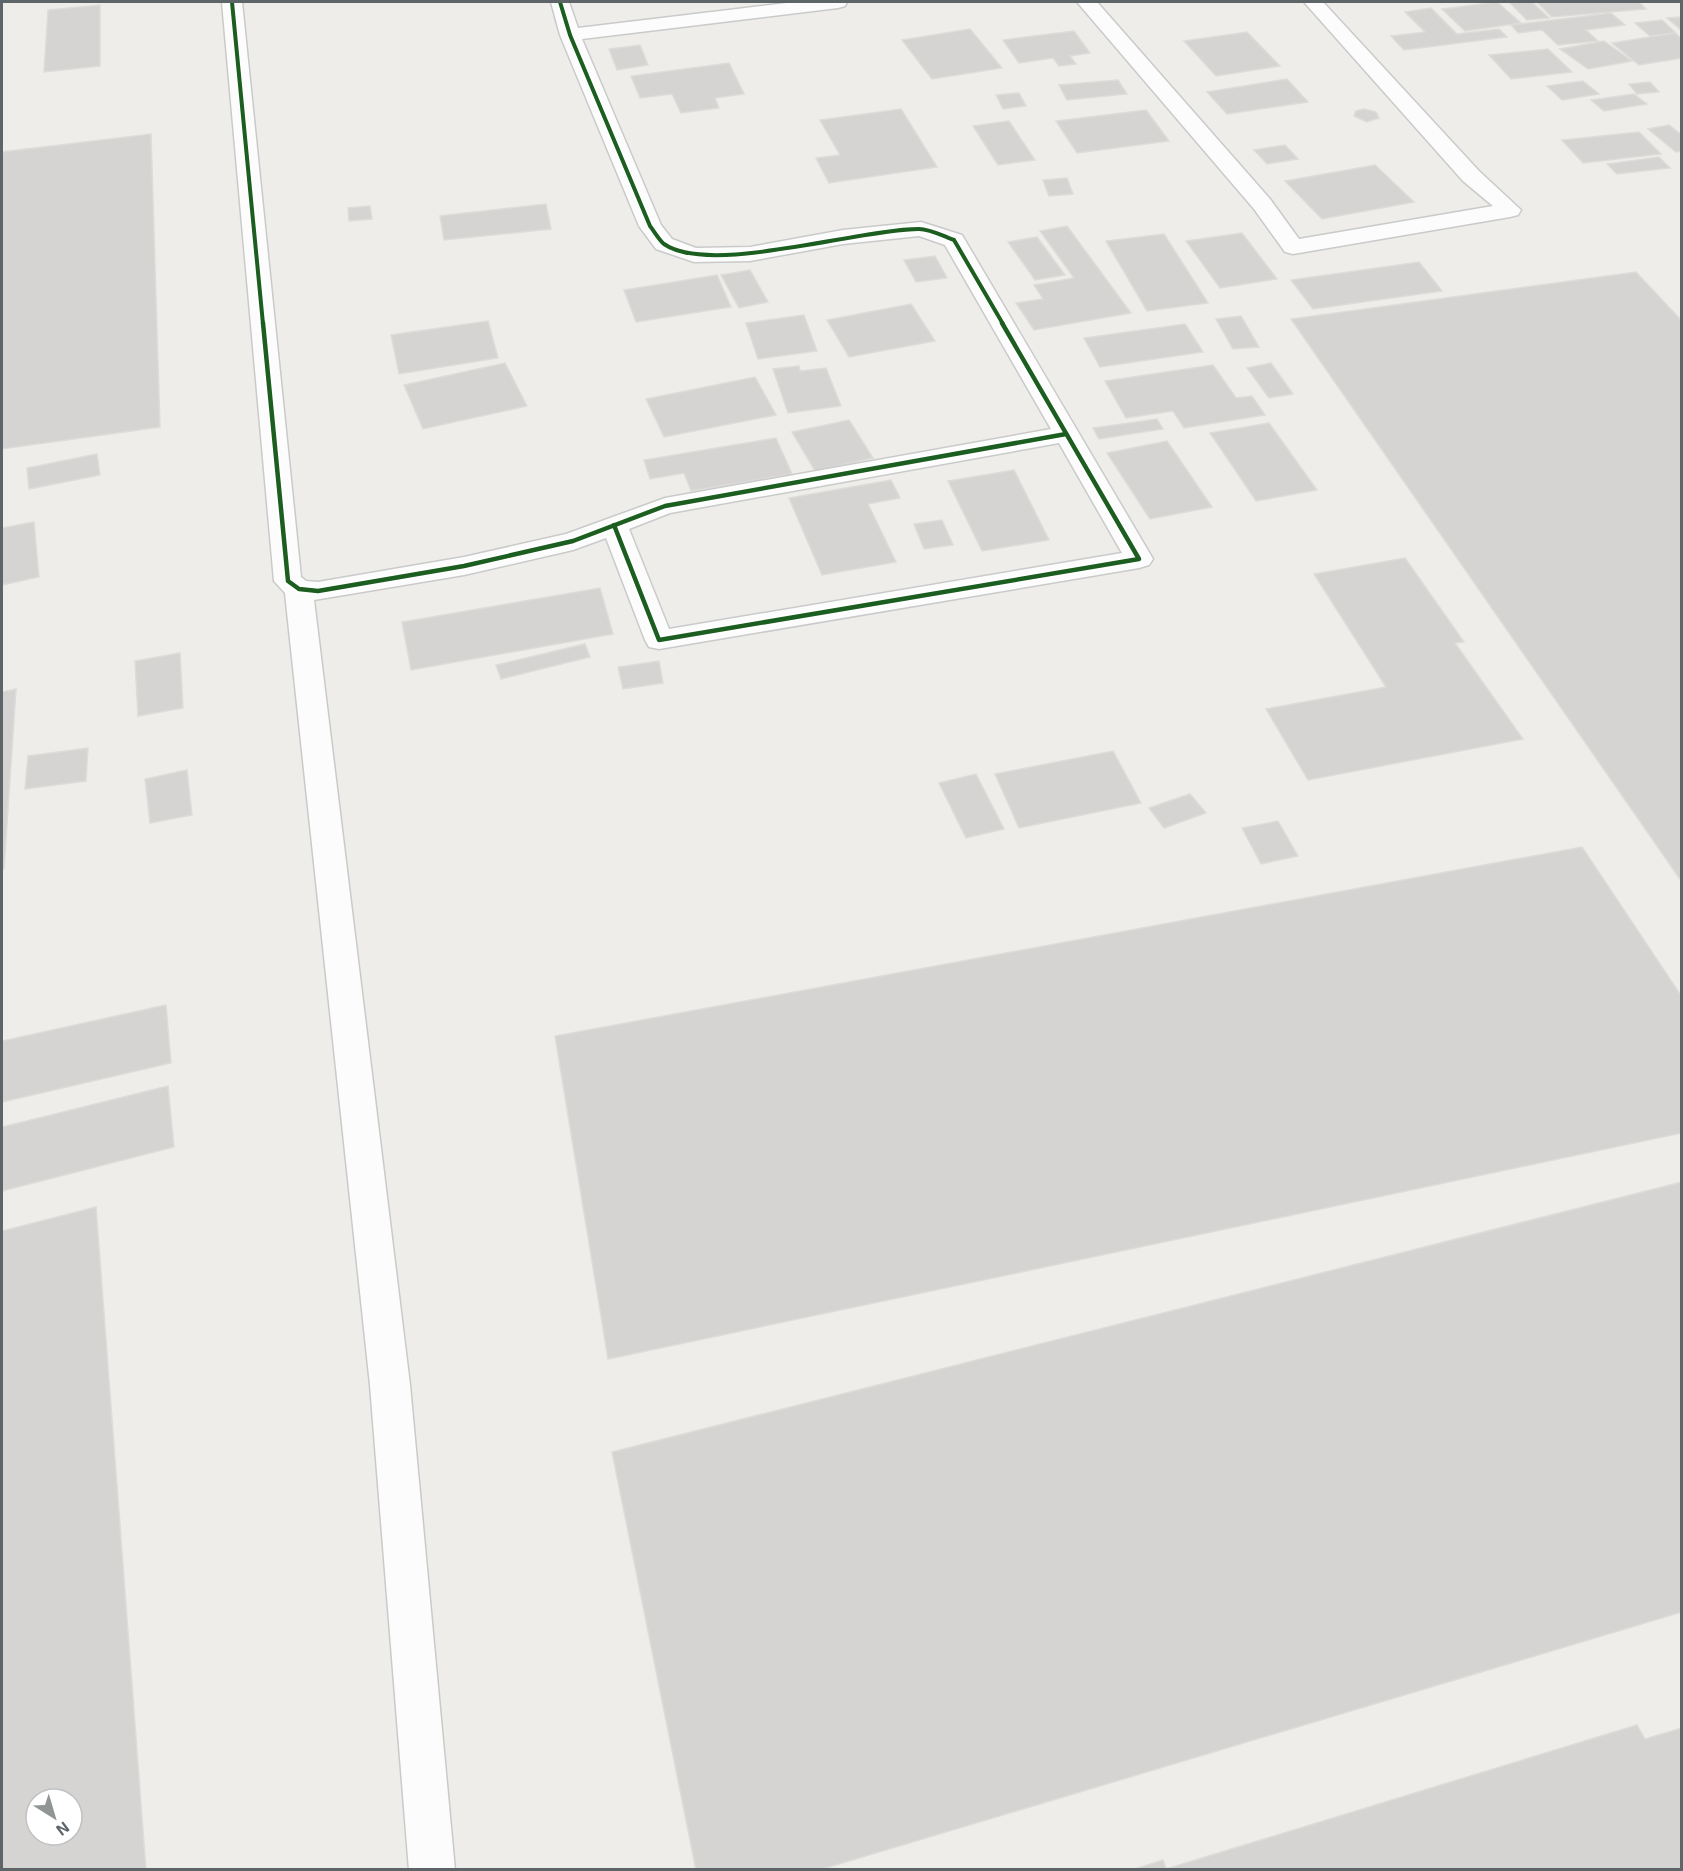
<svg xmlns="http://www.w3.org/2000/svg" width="1683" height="1871" viewBox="0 0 1683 1871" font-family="'Exo 2',sans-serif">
	<rect width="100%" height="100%" fill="#efedea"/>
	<g fill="#d6d4d3" stroke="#dedcd9" stroke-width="1.5" fill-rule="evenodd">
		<polygon points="1497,2 1521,23 1465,31 1442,9"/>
		<polygon points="1509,2 1532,2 1549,18 1527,20"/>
		<polygon points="1537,2 1639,2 1646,9 1552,17"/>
		<polygon points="100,5 100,66 44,72 48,10"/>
		<polygon points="1431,8 1457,34 1499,29 1507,37 1404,50 1391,36 1425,32 1405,12"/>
		<polygon points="1611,13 1625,25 1586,30 1598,41 1558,45 1542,30 1518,33 1511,25"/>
		<polygon points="1682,17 1682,31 1667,18"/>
		<polygon points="1662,20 1676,33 1650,36 1635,23"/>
		<polygon points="970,29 1002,68 932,79 902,40"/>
		<polygon points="1074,31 1090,53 1070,56 1076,64 1059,66 1053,58 1019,63 1003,40"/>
		<polygon points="1247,32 1280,66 1216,76 1184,41"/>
		<polygon points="1675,33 1682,39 1682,58 1639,65 1612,43"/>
		<polygon points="1604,41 1632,61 1588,69 1560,49"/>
		<polygon points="640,45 648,65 617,70 609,49"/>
		<polygon points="1548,49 1572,72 1511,79 1489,55"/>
		<polygon points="729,63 744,94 715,98 719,108 681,113 672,94 640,98 631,76"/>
		<polygon points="1287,79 1308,102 1227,114 1207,92"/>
		<polygon points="1118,80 1127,94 1067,100 1059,85"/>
		<polygon points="1583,81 1599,94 1562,100 1547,86"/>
		<polygon points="1650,82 1659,92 1637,94 1629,84"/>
		<polygon points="1019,93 1026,106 1003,109 996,95"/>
		<polygon points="1634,94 1647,104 1604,111 1591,100"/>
		<polygon points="901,109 937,167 829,183 816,158 840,155 820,120"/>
		<polygon points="1364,109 1376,112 1379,118 1367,122 1354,116 1356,111"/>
		<polygon points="1146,110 1169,141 1077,153 1056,121"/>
		<polygon points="1009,121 1035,160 998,165 973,126"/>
		<polygon points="1669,125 1682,135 1682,151 1676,152 1648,129"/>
		<polygon points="1639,132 1661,154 1583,163 1562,140"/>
		<polygon points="151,134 160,427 2,449 2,152"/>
		<polygon points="1285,145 1298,159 1267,164 1254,150"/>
		<polygon points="1659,157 1670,168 1617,174 1607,164"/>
		<polygon points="1375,165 1414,202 1322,219 1285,181"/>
		<polygon points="1067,178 1073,194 1049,196 1043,180"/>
		<polygon points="546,204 551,229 444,240 440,216"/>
		<polygon points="370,206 372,219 349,221 348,208"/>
		<polygon points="1067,226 1131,313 1034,330 1016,303 1043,299 1034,285 1074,278 1040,231"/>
		<polygon points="1242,233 1277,279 1220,288 1186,241"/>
		<polygon points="1164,234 1208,303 1147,311 1106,241"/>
		<polygon points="1037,237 1065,275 1035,280 1008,242"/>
		<polygon points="935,256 947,278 916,282 904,260"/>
		<polygon points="1419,262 1442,291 1313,309 1291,280"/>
		<polygon points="750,270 768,302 739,308 721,275"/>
		<polygon points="1636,272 1682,321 1682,882 1291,319"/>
		<polygon points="717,275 731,307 636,322 624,290"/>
		<polygon points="911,304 935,341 849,357 827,320"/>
		<polygon points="804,315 817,351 758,359 746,323"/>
		<polygon points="1241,316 1259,347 1233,349 1216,319"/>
		<polygon points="488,321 498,358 399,374 391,335"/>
		<polygon points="1185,324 1203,352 1100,367 1084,338"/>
		<polygon points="505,363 527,406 423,429 404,385"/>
		<polygon points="1271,363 1293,394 1269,398 1247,368"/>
		<polygon points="1213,365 1236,398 1252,396 1265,415 1184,428 1173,411 1126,418 1105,381"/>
		<polygon points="799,366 800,371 826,368 841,406 788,413 773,369"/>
		<polygon points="755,377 776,415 664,437 646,399"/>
		<polygon points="1157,419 1163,429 1099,439 1093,428"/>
		<polygon points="849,420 873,458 815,471 792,432"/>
		<polygon points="1269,423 1317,490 1256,501 1210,433"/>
		<polygon points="776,438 792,474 691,491 684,473 650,479 644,460"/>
		<polygon points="1167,441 1212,507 1150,519 1107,453"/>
		<polygon points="97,454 100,475 29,489 27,468"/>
		<polygon points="1014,470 1049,540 982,551 948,481"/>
		<polygon points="891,480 900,498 868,504 896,562 822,575 789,498"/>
		<polygon points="942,520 953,545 924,549 914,524"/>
		<polygon points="34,522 39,577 2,585 2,528"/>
		<polygon points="1405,558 1464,642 1455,643 1523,739 1308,780 1266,709 1386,687 1314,574"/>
		<polygon points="600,588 613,634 411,670 402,622"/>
		<polygon points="585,644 590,657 501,679 496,665"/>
		<polygon points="180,653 183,708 138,716 135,661"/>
		<polygon points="659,661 663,683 623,689 618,667"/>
		<polygon points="16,689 4,869 2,869 2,692"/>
		<polygon points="88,748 86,781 25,789 28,756"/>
		<polygon points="1113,751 1141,803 1019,828 995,774"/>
		<polygon points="187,770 192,815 150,823 145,779"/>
		<polygon points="976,774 1004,829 966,838 939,783"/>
		<polygon points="1190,794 1206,813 1164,828 1149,808"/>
		<polygon points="1278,821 1298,856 1261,864 1242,828"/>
		<polygon points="1582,847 1682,997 1682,1133 608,1359 555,1036"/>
		<polygon points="166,1005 171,1063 2,1102 2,1041"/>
		<polygon points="168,1086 174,1147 2,1191 2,1127"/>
		<polygon points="1682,1182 1682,1612 819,1870 696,1870 612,1452"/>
		<path d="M96 1207 146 1870H2V1231ZM36 1799H72V1835H36Z"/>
		<polygon points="1637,1725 1645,1739 1682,1728 1682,1870 1132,1870 1163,1860 1166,1869"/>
	</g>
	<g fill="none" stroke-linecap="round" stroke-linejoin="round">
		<defs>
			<g id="street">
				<path d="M222 2H242L301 577 306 581 318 582 464 557 566 534 665 498 1051 429 945 245 919 236 843 244 750 261 694 262 656 249 639 226 560 35 551 2H569L578 28 795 2H847L845 6 838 8 582 39 661 225 672 239 696 248 750 247 843 230 921 222 962 235 1153 559 1149 565 1139 568 659 649 649 647 645 640 606 538 573 550 464 575 314 600 410 1385 455 1870H409L370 1385 285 593 274 581ZM1059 443 1122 553 669 629 629 529 670 513Z"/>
				<polygon points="1077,2 1097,2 1270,199 1299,239 1493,206 1463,181 1304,2 1323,2 1479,171 1521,210 1518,215 1510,217 1293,254 1285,252 1254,209"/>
			</g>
		</defs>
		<use href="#street" stroke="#c9caca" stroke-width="3"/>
		<use href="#street" fill="#fdfcfc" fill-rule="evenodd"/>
		<defs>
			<g id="cycleway-far1">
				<polyline points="232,2 263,324"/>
				<path d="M560 2 570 35 650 226C654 231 659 240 664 244 709 276 859 229 919 229 930 229 943 236 954 240L1003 324"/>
			</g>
			<g id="cycleway">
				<polyline points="263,323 288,581 299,589 318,591 464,566 573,541 665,506 1066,434"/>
				<polyline points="614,525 659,640 1139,559 1002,323"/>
			</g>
		</defs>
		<use href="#cycleway-far1" stroke="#fff" stroke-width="6"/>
		<use href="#cycleway" stroke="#fff" stroke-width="8"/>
		<use href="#cycleway-far1" stroke="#1b5e20" stroke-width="4"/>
		<use href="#cycleway" stroke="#1b5e20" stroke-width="4.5"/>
	</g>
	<rect width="1683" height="1871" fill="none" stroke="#5e6569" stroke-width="6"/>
	<g transform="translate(54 1817) rotate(143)"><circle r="28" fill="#ffffff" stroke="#bfc1c3" stroke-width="1.5"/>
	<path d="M0-4.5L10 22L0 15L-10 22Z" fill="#919596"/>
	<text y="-9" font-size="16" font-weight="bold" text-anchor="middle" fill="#5e6569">N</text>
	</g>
</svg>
